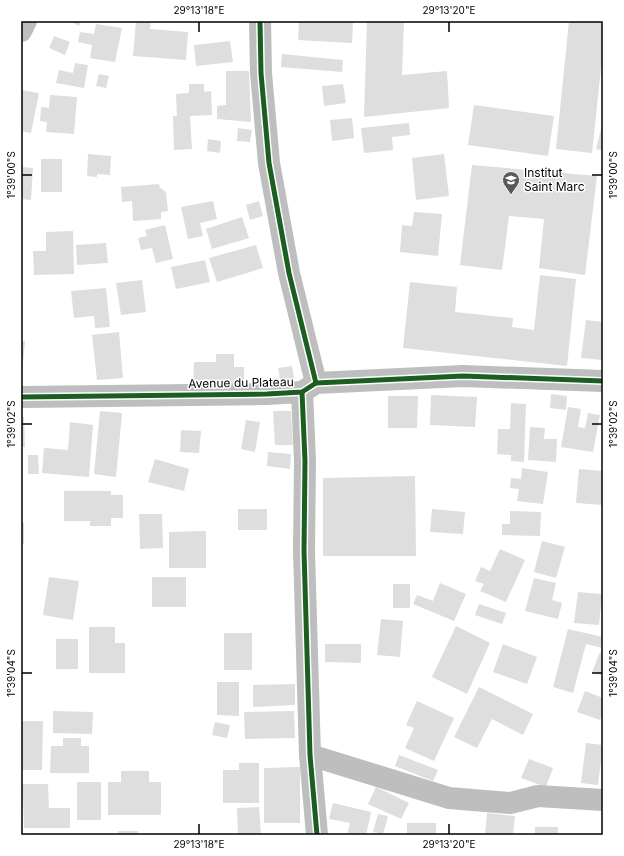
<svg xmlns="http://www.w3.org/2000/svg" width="624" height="856" viewBox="0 0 624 856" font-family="Inter,sans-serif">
	<rect width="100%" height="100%" fill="#fff"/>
	<g fill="#dedede">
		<polygon points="70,21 81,21 79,26"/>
		<polygon points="136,21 151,21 150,29 188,32 186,60 133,56"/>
		<polygon points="299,21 353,21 352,43 298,40"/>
		<polygon points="367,21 404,21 402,75 447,71 449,108 364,117"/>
		<polygon points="569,21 603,21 603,49 592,153 556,149"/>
		<polygon points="96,24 122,28 115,62 90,58 92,45 78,42 80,32 94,34"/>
		<polygon points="54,36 70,42 65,55 49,48"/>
		<polygon points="230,41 233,62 196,66 194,45"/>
		<polygon points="282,54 343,60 342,72 281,67"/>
		<polygon points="75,63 88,65 84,88 56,83 59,70 73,73"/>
		<polygon points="226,71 249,71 251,122 217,119 217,106 226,105"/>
		<polygon points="99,74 109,76 106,88 96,86"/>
		<polygon points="189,84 204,84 204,92 211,91 212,115 190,116 192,149 174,150 173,116 177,116 176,94 189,93"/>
		<polygon points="343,84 346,103 324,106 322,86"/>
		<polygon points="21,90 39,93 31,133 21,131"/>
		<polygon points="50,95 77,97 74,134 46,132 47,122 40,121 41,107 49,108"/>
		<polygon points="474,105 554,116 548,156 468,145"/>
		<polygon points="352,118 354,138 332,141 330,120"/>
		<polygon points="409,123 410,135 392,137 393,150 364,153 361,128"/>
		<polygon points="602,125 603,125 603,151 596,149"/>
		<polygon points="238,128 252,130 250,142 237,141"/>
		<polygon points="208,139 221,141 220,153 207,151"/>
		<polygon points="88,154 111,156 110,175 97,174 97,177 87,176"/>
		<polygon points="444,154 449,196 416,200 412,158"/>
		<rect x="41" y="159" width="21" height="33"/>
		<polygon points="472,165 597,176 585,275 539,268 544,219 509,216 502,270 460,265"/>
		<polygon points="21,167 33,168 31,200 21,199"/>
		<polygon points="159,184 160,188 166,192 168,211 161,212 161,219 133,221 132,201 122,202 121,187"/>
		<polygon points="213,201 217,219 200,223 203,236 188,239 181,207"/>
		<polygon points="259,201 263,216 250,220 246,205"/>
		<polygon points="414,212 442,214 438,256 400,252 402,225 412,226"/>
		<polygon points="242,217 249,238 212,249 206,229"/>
		<polygon points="165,225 173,259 156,263 152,248 141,250 138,238 147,236 145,230"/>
		<polygon points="73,231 74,274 34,275 33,251 46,251 46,232"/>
		<polygon points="106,243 108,263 77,265 76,245"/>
		<polygon points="256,245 263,268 217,282 209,258"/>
		<polygon points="205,260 210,282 176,289 171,267"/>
		<polygon points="540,275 576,279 567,366 403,348 410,282 457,287 455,312 513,318 512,327 534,330"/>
		<polygon points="142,280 146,312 121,315 116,283"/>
		<polygon points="106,288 110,327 95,328 94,316 74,318 71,291"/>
		<polygon points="586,320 603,322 603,360 581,358"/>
		<polygon points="119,332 123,378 97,380 92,335"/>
		<polygon points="21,341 25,341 22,375 21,375"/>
		<polygon points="216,354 234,354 234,367 244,367 244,387 193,387 194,362 216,362"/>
		<polygon points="292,366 295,383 281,385 278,368"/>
		<polygon points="551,394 567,396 566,410 550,408"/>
		<polygon points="431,395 477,397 475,427 430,425"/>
		<polygon points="388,396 418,396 417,428 388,428"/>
		<polygon points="511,403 526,404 524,462 511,461 511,455 497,454 498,429 510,429"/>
		<polygon points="568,407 581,409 578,427 585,428 588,413 600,415 593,452 561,447"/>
		<polygon points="100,411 122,413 116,477 94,474"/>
		<polygon points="273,411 291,411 293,445 275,445"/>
		<polygon points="21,417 24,417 25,447 21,447"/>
		<polygon points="246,420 260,422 255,452 241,449"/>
		<polygon points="70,422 93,425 89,477 42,473 44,448 68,450"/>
		<polygon points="530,427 545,428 544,439 557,439 556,462 528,460"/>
		<polygon points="181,430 201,431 199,453 180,452"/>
		<polygon points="268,452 291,454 290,469 267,466"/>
		<polygon points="28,455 38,455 39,474 28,474"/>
		<polygon points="155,459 189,469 184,491 148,482"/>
		<polygon points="522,468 548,472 543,504 517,501 519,489 510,488 511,478 521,479"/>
		<polygon points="579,469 603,471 603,505 576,503"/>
		<polygon points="415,476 416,556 323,556 323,478"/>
		<polygon points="64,491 111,491 111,495 123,495 123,518 111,518 111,526 90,526 90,521 64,521"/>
		<rect x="238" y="509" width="29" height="21"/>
		<polygon points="432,509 465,512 463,534 430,532"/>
		<polygon points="510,511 541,512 540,536 502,535 502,524 510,524"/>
		<polygon points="139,514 162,514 163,548 140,549"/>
		<rect x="21" y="523" width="3" height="21"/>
		<polygon points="206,531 206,568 169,568 169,532"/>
		<polygon points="542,541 565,547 556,578 534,572"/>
		<polygon points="500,549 525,560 506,602 480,591 484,584 475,581 481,567 490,571"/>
		<polygon points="49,577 79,581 73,620 43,615"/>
		<rect x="152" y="577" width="34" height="30"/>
		<polygon points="534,578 556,583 552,600 562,603 558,619 525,611"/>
		<polygon points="440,583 466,594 454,621 413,604 417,595 433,601"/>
		<rect x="393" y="584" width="17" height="24"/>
		<polygon points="578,592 602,594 599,625 574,623"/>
		<polygon points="479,604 506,613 502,624 475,615"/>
		<polygon points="381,619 403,621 400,657 377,655"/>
		<polygon points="456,626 490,643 467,694 432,677"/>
		<polygon points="89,627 115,627 115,643 125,643 125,673 89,673"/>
		<polygon points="568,629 603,637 603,648 586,644 573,693 553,687"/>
		<rect x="224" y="633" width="28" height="37"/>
		<rect x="56" y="639" width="22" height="30"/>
		<polygon points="325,644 361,644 361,663 325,662"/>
		<polygon points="503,644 537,657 527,684 493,672"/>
		<polygon points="600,652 603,654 603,676 592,672"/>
		<polygon points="217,682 239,682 239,716 217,715"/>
		<polygon points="295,684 295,705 253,707 253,685"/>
		<polygon points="479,687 533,714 523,735 492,719 477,748 454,737"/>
		<polygon points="585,691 603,698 603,712 600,720 577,712"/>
		<polygon points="417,701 454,718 434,761 405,748 414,728 406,725"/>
		<polygon points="53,711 93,712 92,734 53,733"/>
		<polygon points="294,711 295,738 245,739 244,712"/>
		<polygon points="21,721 43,721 42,770 21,770"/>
		<polygon points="215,722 230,725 227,738 212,735"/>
		<polygon points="63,738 81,738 81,746 89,746 89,773 50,773 51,746 63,746"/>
		<polygon points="586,743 603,745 598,785 581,783"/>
		<polygon points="399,755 438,770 433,781 395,766"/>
		<polygon points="529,759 553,768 546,787 521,778"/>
		<polygon points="239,763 259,763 259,803 223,803 223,770 239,770"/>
		<polygon points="300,767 300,823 264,823 264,768"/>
		<polygon points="121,771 149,771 149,782 161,782 161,815 108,815 108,782 121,782"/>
		<rect x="77" y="782" width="24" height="38"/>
		<polygon points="21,784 48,784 49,808 70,808 70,828 24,828 23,797 21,797"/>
		<polygon points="376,787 409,803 401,819 368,804"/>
		<polygon points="333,803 371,812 366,835 347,835 350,823 329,819"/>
		<polygon points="259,807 261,835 238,835 237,808"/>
		<polygon points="487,813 515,816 513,835 485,835"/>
		<polygon points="378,814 388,816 383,834 373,832"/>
		<rect x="407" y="823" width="29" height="12"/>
		<rect x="535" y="827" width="23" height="8"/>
		<rect x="118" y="831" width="20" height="4"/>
		<polygon points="32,833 49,834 49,835 32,835"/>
	</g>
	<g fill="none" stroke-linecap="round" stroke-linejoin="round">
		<g stroke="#bebebe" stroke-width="22">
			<polyline points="260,21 261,73 269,163 289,273 316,383"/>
			<polyline points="21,31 26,21"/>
			<polyline points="302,392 305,461 304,551 310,755 317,835"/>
			<polyline points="21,397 267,394 302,392 316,383 463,376 603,381"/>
			<polyline points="310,755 449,798 510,803 538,796 603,800"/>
		</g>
		<defs>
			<g id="cycleway">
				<polyline points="260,21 261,73 269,163 289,273 316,383"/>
				<polyline points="302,392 305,461 304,551 310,755 317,835"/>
				<polyline points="21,397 267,394 302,392 316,383 463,376 603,381"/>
			</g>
		</defs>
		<use href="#cycleway" stroke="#fff" stroke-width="8"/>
		<use href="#cycleway" stroke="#1b5e20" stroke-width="5"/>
	</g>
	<path fill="none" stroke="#000" stroke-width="1.5" d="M199 22V32M449 22V32M22 175H32M592 175H602M22 424H32M592 424H602M22 673H32M592 673H602M199 824V834M449 824V834"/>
	<defs>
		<symbol id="school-pin" viewBox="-11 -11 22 30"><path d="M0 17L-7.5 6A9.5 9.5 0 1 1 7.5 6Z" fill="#595959" stroke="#fff"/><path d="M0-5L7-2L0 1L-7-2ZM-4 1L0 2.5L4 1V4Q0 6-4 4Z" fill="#fff"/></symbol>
	</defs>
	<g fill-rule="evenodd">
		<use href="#school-pin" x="501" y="170" width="20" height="27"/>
	</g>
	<g text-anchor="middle" stroke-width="3" stroke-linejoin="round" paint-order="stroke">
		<g font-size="12" fill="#000" stroke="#fff" text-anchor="start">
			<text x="524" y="177">Institut<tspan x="524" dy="14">Saint Marc</tspan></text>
		</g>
		<g font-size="12" fill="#000" stroke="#fff">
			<text transform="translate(241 383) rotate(-1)" y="4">Avenue du Plateau</text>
		</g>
	</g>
	<rect width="624" height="856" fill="none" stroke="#ffffff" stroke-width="44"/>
	<rect x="22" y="22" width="580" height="812" fill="none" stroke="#000" stroke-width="1.5"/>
	<g font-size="10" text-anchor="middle" fill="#000">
		<text x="199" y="14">29°13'18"E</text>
		<text x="449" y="14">29°13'20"E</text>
		<text transform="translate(11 175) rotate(-90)" y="4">1°39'00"S</text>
		<text transform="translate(613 175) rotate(-90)" y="4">1°39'00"S</text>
		<text transform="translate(11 424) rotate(-90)" y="4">1°39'02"S</text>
		<text transform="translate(613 424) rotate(-90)" y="4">1°39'02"S</text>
		<text transform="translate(11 673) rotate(-90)" y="4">1°39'04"S</text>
		<text transform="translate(613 673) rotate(-90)" y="4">1°39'04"S</text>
		<text x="199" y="848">29°13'18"E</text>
		<text x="449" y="848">29°13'20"E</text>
	</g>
</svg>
